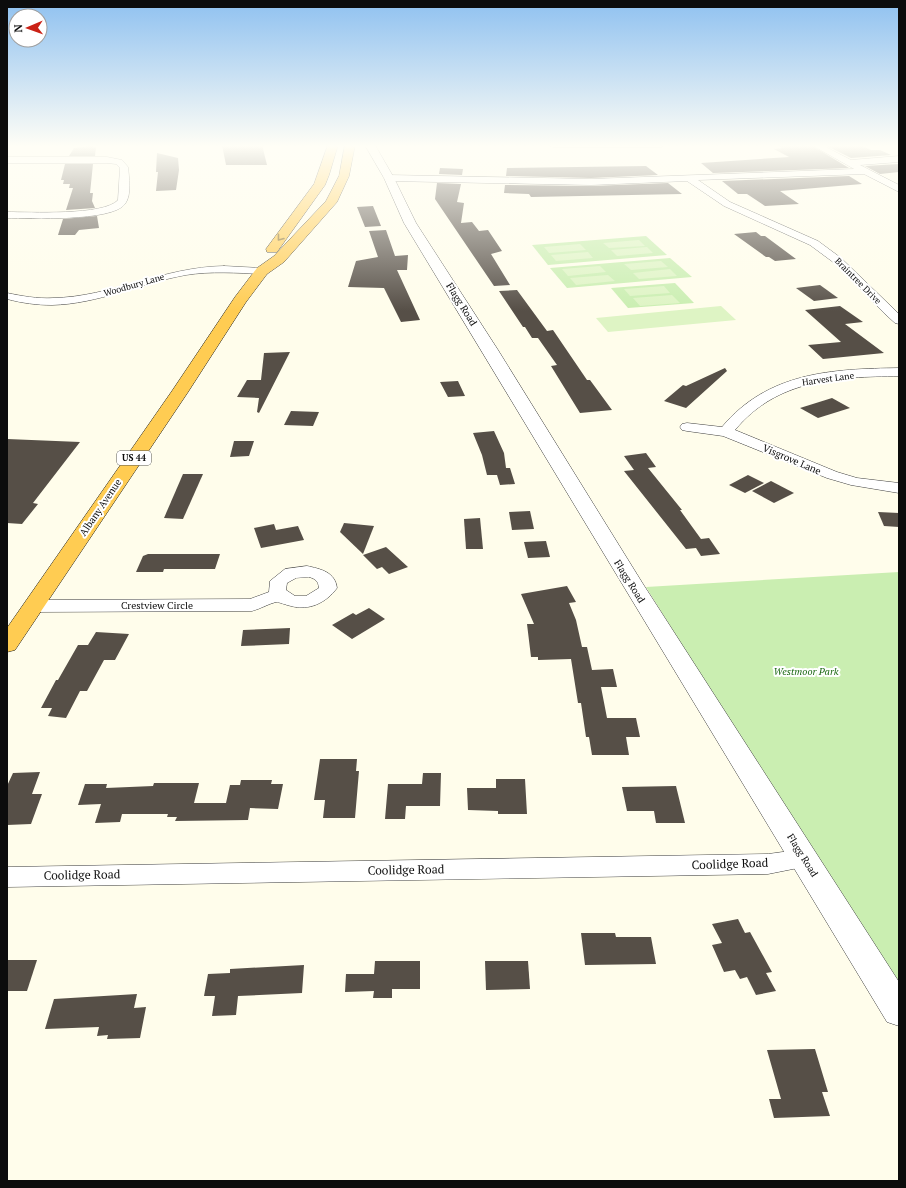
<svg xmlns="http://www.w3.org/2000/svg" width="906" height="1188" viewBox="0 0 906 1188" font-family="'PT Serif',serif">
	<rect width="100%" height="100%" fill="#fffdeb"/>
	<g fill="#caeeb1">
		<polygon points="646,236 667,255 548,265 532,245"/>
		<polygon points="670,258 692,277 567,288 550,268"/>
		<polygon points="675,283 694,303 628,308 611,288"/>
		<polygon points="899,572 899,995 646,587"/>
	</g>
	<g fill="#def4c4">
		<polygon points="639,240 645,246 609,248 603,243"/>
		<polygon points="580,244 586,250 549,253 544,247"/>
		<polygon points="647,247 653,253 617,256 611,250"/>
		<polygon points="588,252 593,258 556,261 551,255"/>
		<polygon points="661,261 668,267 631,270 624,264"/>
		<polygon points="600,266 606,272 568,276 562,269"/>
		<polygon points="670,269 677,276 639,279 633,273"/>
		<polygon points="608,275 615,281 576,285 570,278"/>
		<polygon points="664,286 670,293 630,296 624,289"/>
		<polygon points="672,295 680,303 640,306 633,298"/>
		<polygon points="721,306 736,320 608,332 596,318"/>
	</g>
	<g fill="#564f47">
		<polygon points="222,145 262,145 267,165 226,165"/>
		<polygon points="777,145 811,145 849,168 713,173 701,163 789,157 774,149 783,148"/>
		<polygon points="825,145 860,145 871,150 880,150 891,155 851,158"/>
		<polygon points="90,146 96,147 95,156 69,156 74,148"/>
		<polygon points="157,153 178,158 179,170 176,190 156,191 158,172 156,172"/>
		<polygon points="65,164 93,164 90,193 93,193 92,201 95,208 66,210 73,188 69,188 70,184 63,184 64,180 61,180"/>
		<polygon points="899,164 899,172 880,174 865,166"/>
		<polygon points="646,166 658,175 591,178 506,176 507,168"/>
		<polygon points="440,168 463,169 462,175 439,174"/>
		<polygon points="849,176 862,184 780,191 799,204 765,206 747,194 738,194 722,181"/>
		<polygon points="437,183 461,184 457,202 464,203 461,223 472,222 479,231 488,230 502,251 491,254 510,285 494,286 435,199"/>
		<polygon points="668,183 682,194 531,197 529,194 504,193 505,185 591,186"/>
		<polygon points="373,206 381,226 365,227 357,207"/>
		<polygon points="97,216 99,228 79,230 75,235 58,235 63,219"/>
		<polygon points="386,230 395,256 408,255 407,270 397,270 420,320 401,322 384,288 348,287 356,261 378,257 369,231"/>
		<polygon points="756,232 761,236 765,236 796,259 775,261 769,257 766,257 734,234"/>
		<polygon points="820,285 838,298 814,301 796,288"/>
		<polygon points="517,290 547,331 553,330 587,380 590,380 612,410 580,413 551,366 557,365 538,338 532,338 525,327 523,327 499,291"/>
		<polygon points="840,306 863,322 845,324 884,353 823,359 808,345 841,342 805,310"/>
		<polygon points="290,352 259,413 257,412 259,398 237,397 247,380 261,380 264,353"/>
		<polygon points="725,368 727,371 686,408 664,401 683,385 686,386"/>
		<polygon points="458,381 465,396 448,397 440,382"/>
		<polygon points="832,398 850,408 818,418 800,408"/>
		<polygon points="291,411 319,412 313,426 284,425"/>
		<polygon points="494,431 504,453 506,468 510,468 515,484 500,485 497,475 487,475 482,455 473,433"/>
		<polygon points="7,439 80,442 33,503 38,504 22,524 7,523"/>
		<polygon points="234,441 254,441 249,456 230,457"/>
		<polygon points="646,453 656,467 648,468 682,510 680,510 701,539 709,538 720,554 701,556 696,548 686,549 624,471 634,470 624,456"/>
		<polygon points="183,474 203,474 183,519 164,518"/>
		<polygon points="748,475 764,483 745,493 729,485"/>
		<polygon points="771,481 794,493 774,503 752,491"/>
		<polygon points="530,511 534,529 512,530 509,512"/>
		<polygon points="878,512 899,513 899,527 884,526"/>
		<polygon points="480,518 483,549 466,549 464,519"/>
		<polygon points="344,523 374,526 363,554 340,532"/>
		<polygon points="274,524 276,530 298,526 304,540 261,548 254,528"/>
		<polygon points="546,541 550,557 528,558 524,542"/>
		<polygon points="386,547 408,567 389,574 382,567 377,569 363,555"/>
		<polygon points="148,554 220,554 215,569 164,569 163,572 136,572 143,556"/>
		<polygon points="567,586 576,602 569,603 576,620 582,647 587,647 592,670 613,669 617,687 601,687 607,718 636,718 640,737 626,737 629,755 592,755 589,737 586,737 581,703 578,703 571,659 538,660 538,657 531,657 527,624 534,624 521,594"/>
		<polygon points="369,608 385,619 352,639 332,625 353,613 356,615"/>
		<polygon points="290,628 289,644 241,646 243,630"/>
		<polygon points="96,632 129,634 115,660 104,660 87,691 80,691 66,718 48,716 52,708 41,708 56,680 58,680 78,645 88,645"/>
		<polygon points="320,759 357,759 356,771 359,771 355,818 323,818 325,800 314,800"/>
		<polygon points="40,772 32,794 42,794 31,824 7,825 7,786 13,773"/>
		<polygon points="423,773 441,773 440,806 406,806 405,819 385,819 388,784 422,784"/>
		<polygon points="496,779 525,779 527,814 498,814 498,811 468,810 467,788 496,788"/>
		<polygon points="241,780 272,780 271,784 283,784 278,809 250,808 248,820 175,821 177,817 167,817 168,814 122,814 120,822 95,823 101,804 78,805 85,784 107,784 106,788 153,786 154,783 199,783 194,803 226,803 230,785 240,785"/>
		<polygon points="676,786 685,823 656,823 654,811 627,811 622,787"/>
		<polygon points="738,919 745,933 750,932 772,972 766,973 776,991 756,995 747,977 740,979 735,970 724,972 712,945 722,943 712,924"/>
		<polygon points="581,933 615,933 616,937 651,937 656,964 585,965"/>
		<polygon points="7,960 37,960 27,991 7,991"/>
		<polygon points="375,961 420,961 420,989 392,989 392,998 373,998 374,991 345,992 346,974 374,974"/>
		<polygon points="485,961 528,961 530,989 486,990"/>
		<polygon points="304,965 302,993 238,996 236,1015 212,1016 215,996 204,996 208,974 230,973 230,969"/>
		<polygon points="137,994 134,1008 146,1007 140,1038 107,1039 108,1035 97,1036 99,1027 45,1029 54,999"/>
		<polygon points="815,1049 828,1092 822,1092 830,1116 774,1118 769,1099 781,1099 767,1050"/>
	</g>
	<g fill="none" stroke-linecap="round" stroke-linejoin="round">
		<defs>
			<g id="minor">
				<polygon points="549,145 665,145 661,147 553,147"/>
				<polygon points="812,145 822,145 851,160 899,156 899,162 860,165 899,185 899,192 864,174 698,180 730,202 818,241 841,258 899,314 899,324 895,323 884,313 833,262 810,245 724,206 687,181 591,185 389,181 385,178 389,175 591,179 854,169"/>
				<path d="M7 157H107L122 160 128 167C129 177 132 195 125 204 112 222 29 218 7 218V212C29 212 104 216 118 200L120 168 116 164 107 163H7Z"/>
				<path d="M224 266 262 268 267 271 262 274C237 273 211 271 186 275 141 283 98 304 52 305 37 305 22 303 7 299V293C22 296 37 299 53 298 111 297 163 267 224 266Z"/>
				<path d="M899 368V376C837 377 777 379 735 430L837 472 857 478 899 483V493L851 485 827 478 723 436 687 431 682 430 680 427 682 424 687 423 722 427C768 372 832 369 899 368Z"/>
				<path d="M307 566C321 569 335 572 337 588 326 603 309 611 291 606 286 605 279 602 276 602 268 604 260 609 252 611L33 612 27 610 24 606 27 602 33 600 250 599 269 592 270 581 285 569ZM309 577C316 579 318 581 319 588L306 596H295L286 590 287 583 296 578Z"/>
				<polygon points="805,849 813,851 817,858 813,865 768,874 7,887 7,867 768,854"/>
			</g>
			<polygon id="tertiary" points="365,145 375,145 394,178 416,223 498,350 643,584 899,982 899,1026 887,1022 404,223 384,178"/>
			<g id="trunk">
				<polygon points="328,145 338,145 329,175 325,185 277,252 267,252 266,249 314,184"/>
				<polygon points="345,145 355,145 349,176 337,202 284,262 267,274 246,302 188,392 15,650 7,652 7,628 172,391 235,297 257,268 274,256 326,201 339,176"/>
			</g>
		</defs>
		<use href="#minor" stroke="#3f3f3f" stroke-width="1"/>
		<use href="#tertiary" stroke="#3f3f3f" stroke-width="1"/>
		<use href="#trunk" stroke="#1d1d1d" stroke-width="1"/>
		<use href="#minor" fill="#fff" fill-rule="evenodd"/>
		<use href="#tertiary" fill="#fff" fill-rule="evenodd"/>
		<use href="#trunk" fill="#ffcc52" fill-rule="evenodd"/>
	</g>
	<defs><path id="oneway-chevron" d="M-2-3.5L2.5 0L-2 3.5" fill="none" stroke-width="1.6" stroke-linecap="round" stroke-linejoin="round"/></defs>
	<use stroke="#927632" href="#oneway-chevron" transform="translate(280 238) rotate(128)"/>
	<linearGradient id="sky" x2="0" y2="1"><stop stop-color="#8fc1f0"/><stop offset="0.47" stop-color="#fffef6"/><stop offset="1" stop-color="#fffef6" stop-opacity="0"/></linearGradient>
	<rect width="906" height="311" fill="url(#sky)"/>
	<g text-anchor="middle" stroke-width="4" stroke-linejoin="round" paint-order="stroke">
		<g font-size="9" fill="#0c0c0c" stroke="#fff">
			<text transform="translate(858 281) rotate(45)" y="3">Braintree Drive</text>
			<text transform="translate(134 285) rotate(-16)" y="3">Woodbury Lane</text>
			<text transform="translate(828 379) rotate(-8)" y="3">Harvest Lane</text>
		</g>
		<rect fill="#fff" stroke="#555" stroke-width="1" x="117" y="451" width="34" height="14" rx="3"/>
		<g font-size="9" font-weight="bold" fill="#0c0c0c">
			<text x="134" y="461">US 44</text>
		</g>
		<g font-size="10" fill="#0c0c0c" stroke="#fff">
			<text transform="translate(462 304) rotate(58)" y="4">Flagg Road</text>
			<text transform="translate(792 459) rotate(23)" y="4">Visgrove Lane</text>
			<text transform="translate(100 507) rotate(-56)" y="4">Albany Avenue</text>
			<text transform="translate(630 581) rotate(58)" y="4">Flagg Road</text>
			<text x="157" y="609">Crestview Circle</text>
			<text transform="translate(803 855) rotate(58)" y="4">Flagg Road</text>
		</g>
		<g font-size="10" font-style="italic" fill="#1e6a16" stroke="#fff">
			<text x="806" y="675">Westmoor Park</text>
		</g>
		<g font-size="12" fill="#0c0c0c" stroke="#fff">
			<text transform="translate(730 864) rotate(-2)" y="4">Coolidge Road</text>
			<text transform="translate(406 870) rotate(-1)" y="4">Coolidge Road</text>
			<text transform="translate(82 875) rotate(-1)" y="4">Coolidge Road</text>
		</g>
	</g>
	<rect width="906" height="1188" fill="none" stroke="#0c0c0c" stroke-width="16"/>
	<g transform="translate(28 28) rotate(268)"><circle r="19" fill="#ffffff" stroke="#9e9e9e"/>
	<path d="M0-3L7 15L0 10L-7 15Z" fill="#ca2116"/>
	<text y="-6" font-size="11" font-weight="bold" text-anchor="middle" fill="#0c0c0c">N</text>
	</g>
</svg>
